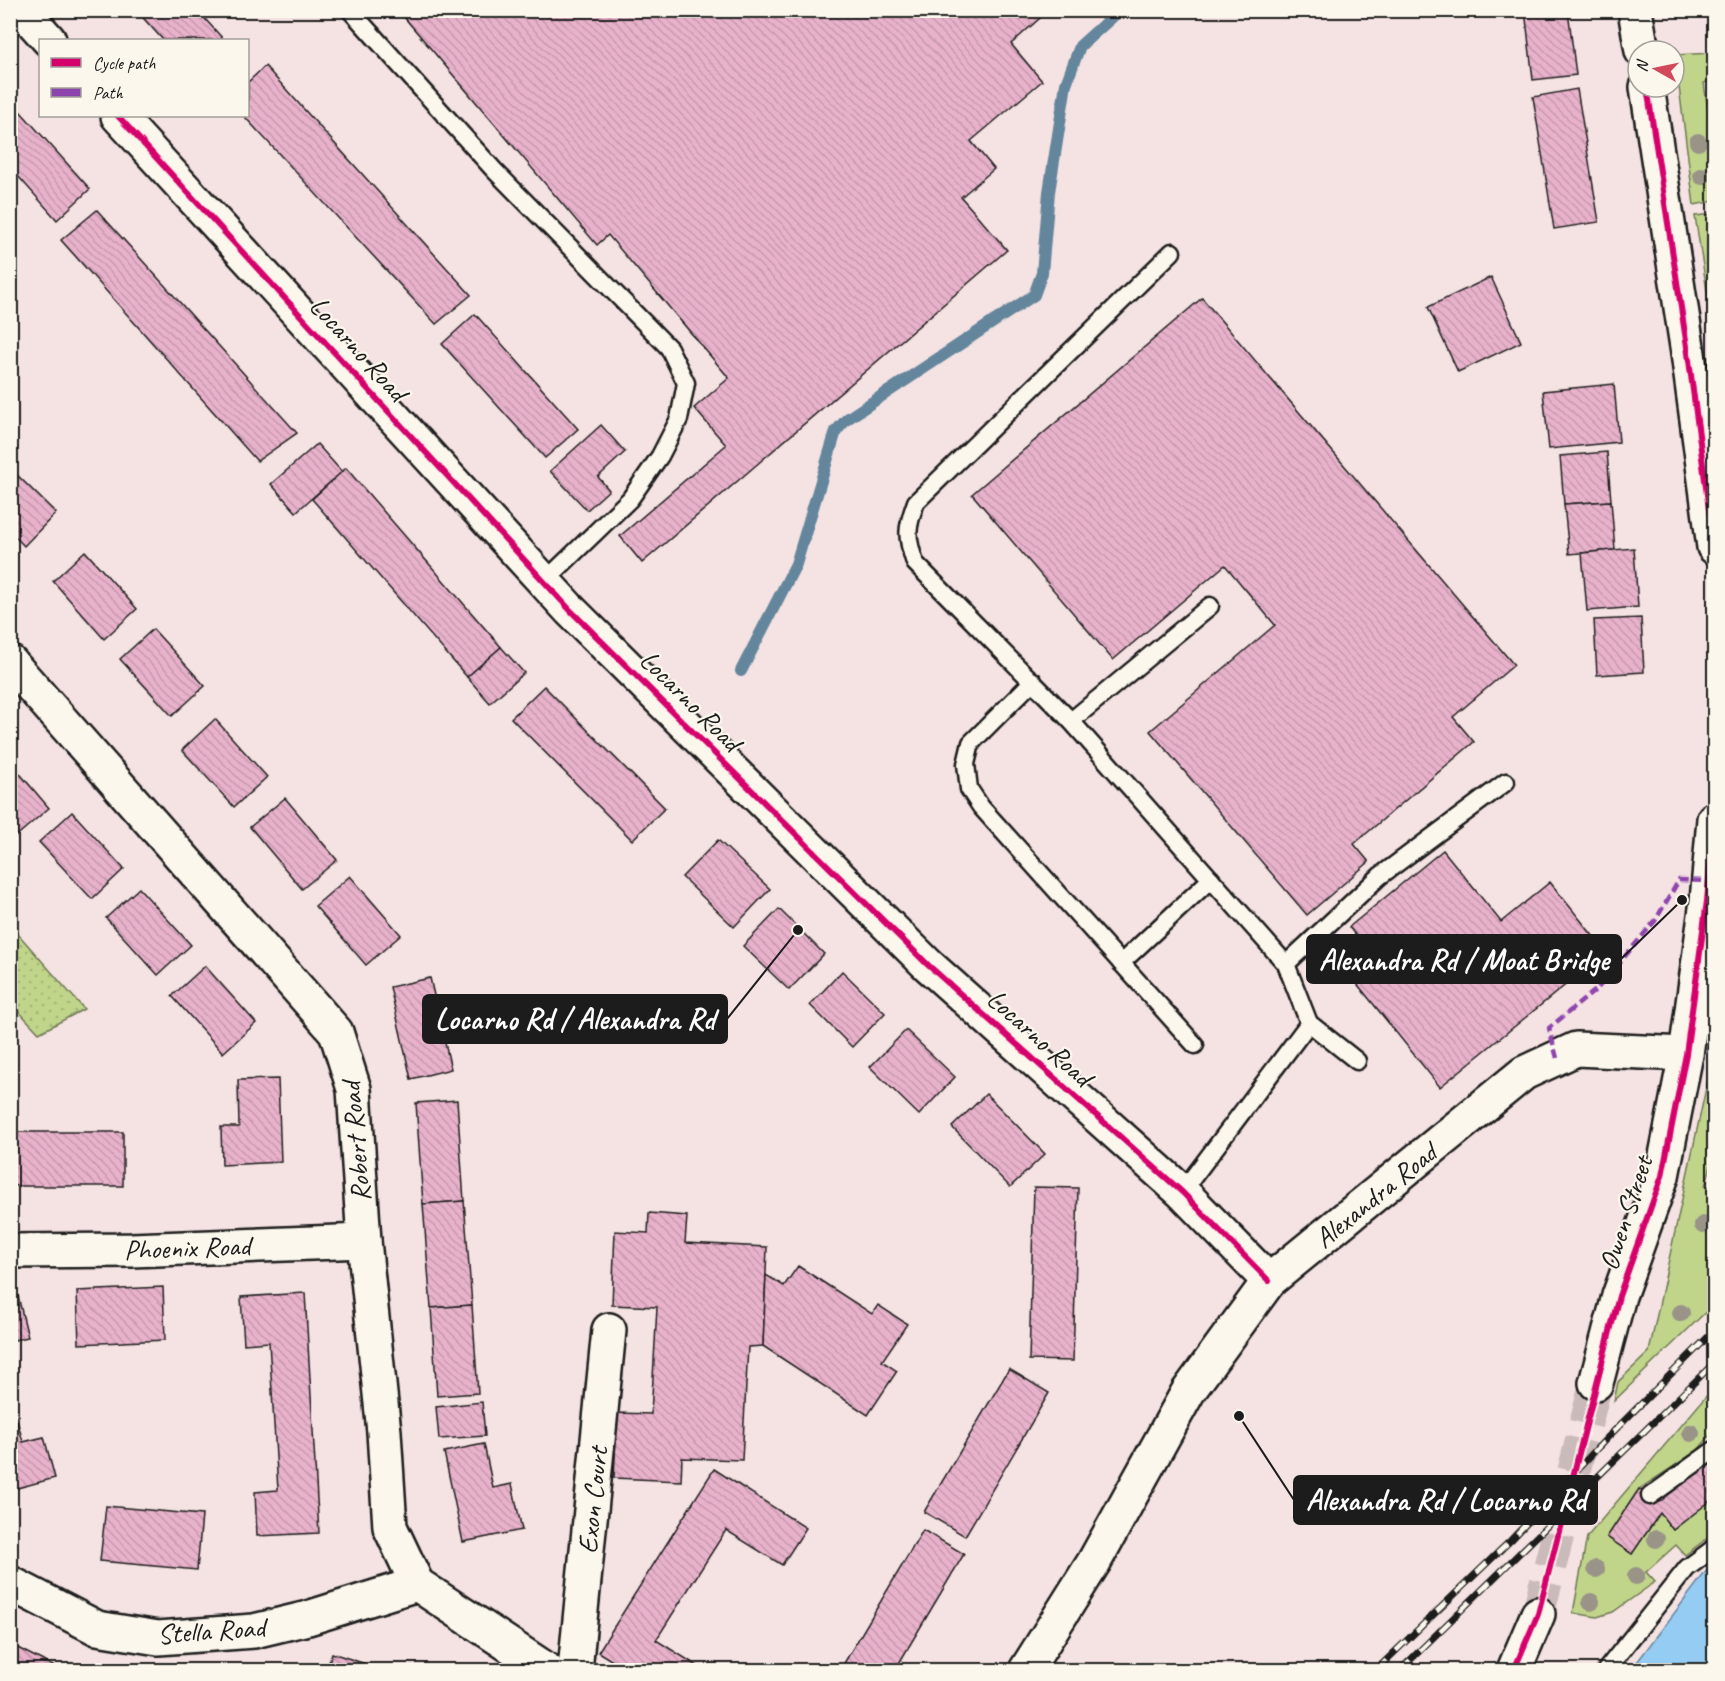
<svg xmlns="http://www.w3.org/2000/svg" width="1725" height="1681" viewBox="0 0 1725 1681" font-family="Caveat,sans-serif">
	<defs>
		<pattern id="park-dots" width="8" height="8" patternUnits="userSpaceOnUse" patternTransform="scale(1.5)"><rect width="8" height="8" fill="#c0d58a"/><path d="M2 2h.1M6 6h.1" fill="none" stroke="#a4b676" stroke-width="1.8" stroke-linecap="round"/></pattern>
		<pattern id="building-back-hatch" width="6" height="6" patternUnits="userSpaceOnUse" patternTransform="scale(1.5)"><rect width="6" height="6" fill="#e8b2cb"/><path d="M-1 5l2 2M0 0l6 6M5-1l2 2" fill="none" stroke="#c698ae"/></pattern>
	</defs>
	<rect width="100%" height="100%" fill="#f5e2e2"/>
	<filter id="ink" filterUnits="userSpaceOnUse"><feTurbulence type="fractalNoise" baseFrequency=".0167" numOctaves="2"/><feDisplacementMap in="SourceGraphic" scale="12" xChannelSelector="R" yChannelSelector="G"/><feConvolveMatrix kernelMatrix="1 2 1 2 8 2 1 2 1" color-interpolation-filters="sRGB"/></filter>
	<g filter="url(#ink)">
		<g fill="#c0d58a" stroke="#6e7853" stroke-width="1.5">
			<polygon points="1712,53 1714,80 1704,83 1714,153 1714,201 1694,205 1675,55"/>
			<polygon points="1714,214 1714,317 1711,316 1695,216"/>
			<polygon points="1714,1051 1714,1156 1705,1186 1714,1188 1714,1304 1614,1401 1618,1382 1649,1352"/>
			<polygon points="1714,1387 1714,1431 1697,1451 1639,1489 1607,1537 1632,1554 1660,1513 1673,1530 1714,1498 1714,1533 1685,1555 1676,1545 1646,1572 1655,1582 1613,1612 1597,1617 1573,1613 1587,1537"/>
		</g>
		<polygon fill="url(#park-dots)" stroke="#6e7853" stroke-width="1.5" points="11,926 84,1009 39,1033 11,1003"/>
		<polygon fill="#94ccf3" stroke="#64869d" stroke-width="1.5" points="1714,1561 1714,1670 1631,1670"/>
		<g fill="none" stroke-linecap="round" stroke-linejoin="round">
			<polyline stroke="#64869d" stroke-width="12" points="741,671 796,564 836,431 847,419 1034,295 1042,273 1049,192 1066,84 1080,46 1120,10"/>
		</g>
		<g fill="url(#building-back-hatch)" stroke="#1c1c1c" stroke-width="1.5">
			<polygon points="136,10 197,10 224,40 163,40"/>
			<polygon points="398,10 1049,10 1011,44 1042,81 971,141 994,169 961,197 1007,250 642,563 620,536 726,445 694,408 729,378 608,235 597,245"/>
			<polygon points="1525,10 1568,10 1576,75 1533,80"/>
			<polygon points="265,66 471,295 436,324 244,116 248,116 248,82"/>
			<polygon points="1577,89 1599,222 1554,229 1533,97"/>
			<polygon points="10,100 90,189 57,220 10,167"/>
			<polygon points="97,210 297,433 257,461 61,240"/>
			<polygon points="1491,277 1521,342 1458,372 1428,307"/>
			<polygon points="1202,298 1514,665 1453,717 1474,742 1354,844 1369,862 1307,915 1150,731 1275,625 1225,565 1113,660 972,494"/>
			<polygon points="475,314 578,429 545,458 442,344"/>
			<polygon points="1614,384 1619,442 1549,449 1543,391"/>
			<polygon points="601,425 625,452 598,477 609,490 587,510 550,471"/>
			<polygon points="317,444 342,472 296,512 271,484"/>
			<polygon points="1607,452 1611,501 1564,504 1560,456"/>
			<polygon points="10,468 56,513 24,546 10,531"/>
			<polygon points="346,468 501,647 467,677 312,499"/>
			<polygon points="1611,501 1615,550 1569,554 1564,504"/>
			<polygon points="1634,548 1638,607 1587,611 1582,553"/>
			<polygon points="85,551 137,609 104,639 53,581"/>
			<polygon points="1641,618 1644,672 1597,675 1594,620"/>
			<polygon points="153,629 205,686 172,716 120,659"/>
			<polygon points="501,647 524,673 490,703 467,677"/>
			<polygon points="544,686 665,808 632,840 511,718"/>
			<polygon points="215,719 267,777 234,807 182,750"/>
			<polygon points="10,762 49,808 14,838 10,833"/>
			<polygon points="285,798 337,860 302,889 250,827"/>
			<polygon points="72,812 124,869 92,899 39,842"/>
			<polygon points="718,840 770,889 734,927 682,877"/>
			<polygon points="1443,850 1501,922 1550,882 1606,952 1440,1087 1346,970 1368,951 1349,927"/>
			<polygon points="350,876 401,935 366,965 315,906"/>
			<polygon points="139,888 191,945 158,975 106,918"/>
			<polygon points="779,909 824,954 789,990 743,946"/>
			<polygon points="205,966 256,1023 223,1053 172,996"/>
			<polygon points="842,971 885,1013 852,1047 810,1005"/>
			<polygon points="430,978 451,1069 411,1079 390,987"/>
			<polygon points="906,1030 955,1077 919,1115 870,1067"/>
			<polygon points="278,1079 281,1162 222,1165 221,1127 239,1127 238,1080"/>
			<polygon points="986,1094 1045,1154 1010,1187 952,1127"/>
			<polygon points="457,1100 464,1201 423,1204 416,1103"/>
			<rect x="10" y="1132" width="113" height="54"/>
			<polygon points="1034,1187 1078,1188 1073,1361 1029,1360"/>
			<polygon points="464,1201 472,1305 431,1308 423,1204"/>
			<polygon points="649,1213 687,1216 685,1243 767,1247 763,1346 748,1347 742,1460 682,1458 681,1481 614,1478 617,1413 651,1414 657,1307 612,1305 615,1231 648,1233"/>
			<polygon points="798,1266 872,1314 878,1305 907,1324 882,1361 897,1371 868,1415 763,1346 766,1275 784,1286"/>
			<polygon points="163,1287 165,1340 79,1344 77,1291"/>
			<polygon points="305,1293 319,1533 257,1536 255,1492 278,1490 269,1342 244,1344 241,1297"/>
			<polygon points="18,1296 28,1337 10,1341 10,1298"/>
			<polygon points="472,1305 478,1393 437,1396 431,1308"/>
			<polygon points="1009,1369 1049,1393 965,1536 924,1512"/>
			<polygon points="10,1395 23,1442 44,1437 55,1478 10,1490"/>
			<polygon points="482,1402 485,1436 439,1439 436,1407"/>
			<polygon points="484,1444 493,1488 512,1484 522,1530 463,1542 444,1452"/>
			<polygon points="1714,1458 1714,1498 1673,1530 1660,1513 1632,1554 1607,1537 1639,1489 1659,1502"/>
			<polygon points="714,1469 806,1528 782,1565 726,1530 656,1640 704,1670 627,1670 598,1652"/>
			<polygon points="106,1506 202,1515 197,1570 100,1561"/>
			<polygon points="923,1530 964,1554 895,1670 840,1670"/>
			<polygon points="10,1644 57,1668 56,1670 10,1670"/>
			<polygon points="332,1653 384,1670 326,1670"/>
		</g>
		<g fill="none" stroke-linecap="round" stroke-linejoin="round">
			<polyline stroke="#cababa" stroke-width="33" stroke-dasharray="33 16" stroke-linecap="butt" points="1538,1614 1596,1383"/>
			<defs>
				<g id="service">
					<polyline points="350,10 494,170 669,348 686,383 679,419 660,456 630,499 544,582"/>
					<path d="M1172 252 916 502C906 529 906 536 915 563L1071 721 1286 964 1309 1023 1182 1192"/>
					<polyline points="1033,681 971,743 966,764 969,789 981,807 1195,1045"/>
					<polyline points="1071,721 1210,606"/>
					<polyline points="1121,963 1211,879"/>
					<polyline points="1286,964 1380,876 1506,782"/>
					<polyline points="1309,1023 1357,1061"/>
					<polyline points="1650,1496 1714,1450"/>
					<polyline points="1606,1670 1687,1568 1714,1548"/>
				</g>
				<g id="minor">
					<polyline points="10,662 336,1032 354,1089 364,1241 384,1432 390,1527 417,1584 547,1670"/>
					<polyline points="10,1251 131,1250 364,1241"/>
					<polyline points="10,1583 97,1628 158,1638 254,1631 308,1618 417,1584"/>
					<polyline points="575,1670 609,1330"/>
					<polyline points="1026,1670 1094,1562 1188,1392 1269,1281"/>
				</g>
				<g id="tertiary">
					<polyline points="22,10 49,40"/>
					<polyline points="118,116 571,611 928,965 1182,1192 1269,1281 1524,1073 1576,1049 1686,1054"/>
				</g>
				<g id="secondary">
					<polyline points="1635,10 1642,51"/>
					<polyline points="1647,87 1688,353 1714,547"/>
					<polyline points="1596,1383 1619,1296 1662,1176 1686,1054 1707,901 1714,819"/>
					<polyline points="1514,1670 1538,1614"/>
				</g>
			</defs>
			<use href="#service" stroke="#1c1c1c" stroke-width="21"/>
			<use href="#minor" stroke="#1c1c1c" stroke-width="38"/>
			<use href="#tertiary" stroke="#1c1c1c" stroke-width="38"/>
			<use href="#secondary" stroke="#1c1c1c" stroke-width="38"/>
			<use href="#service" stroke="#fbf7ec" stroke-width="16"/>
			<use href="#minor" stroke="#fbf7ec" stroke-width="33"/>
			<use href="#tertiary" stroke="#fbf7ec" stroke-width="33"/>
			<use href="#secondary" stroke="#fbf7ec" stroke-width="33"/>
			<defs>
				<g id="rail">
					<polyline points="1376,1670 1511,1540 1607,1438 1714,1331"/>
					<polyline points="1400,1670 1714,1363"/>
				</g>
			</defs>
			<use href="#rail" stroke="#1c1c1c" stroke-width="7"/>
			<use href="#rail" stroke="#fbf7ec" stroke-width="4.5" stroke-dasharray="14" stroke-linecap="butt"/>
			<polyline stroke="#8e44ad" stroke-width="4.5" stroke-dasharray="9 4.5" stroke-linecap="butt" points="1557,1058 1549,1028 1597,989 1655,921 1679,880 1709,881"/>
			<defs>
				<g id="cycleway">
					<polyline points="1647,87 1688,353 1714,547"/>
					<polyline points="118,116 571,611 928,965 1182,1192 1269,1281"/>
					<polyline points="1514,1670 1538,1614 1619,1296 1662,1176 1686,1054 1707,901 1714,819"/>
				</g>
			</defs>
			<use href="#cycleway" stroke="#fbf7ec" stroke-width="10"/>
			<use href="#cycleway" stroke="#d6006c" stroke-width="6"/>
		</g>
		<g fill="#999487">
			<circle cx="1698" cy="142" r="9"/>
			<circle cx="1702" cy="176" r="9"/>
			<circle cx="1703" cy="1225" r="9"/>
			<circle cx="1681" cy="1313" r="9"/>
			<circle cx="1691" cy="1433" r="9"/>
			<circle cx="1656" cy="1539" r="9"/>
			<circle cx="1596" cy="1569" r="9"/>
			<circle cx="1636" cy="1576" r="9"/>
			<circle cx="1591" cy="1602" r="9"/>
		</g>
	</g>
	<g text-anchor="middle" stroke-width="4.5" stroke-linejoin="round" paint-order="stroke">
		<g font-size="28" fill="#1c1c1c" stroke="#fbf7ec">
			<text transform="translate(359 348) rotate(48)" y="10">Locarno Road</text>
			<text transform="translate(691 700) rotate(45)" y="10">Locarno Road</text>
			<text transform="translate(1040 1037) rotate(42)" y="10">Locarno Road</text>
			<text transform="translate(355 1142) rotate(-95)" y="10">Robert Road</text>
			<text transform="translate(1375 1195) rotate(-39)" y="10">Alexandra Road</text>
			<text transform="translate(1625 1213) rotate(-72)" y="10">Owen Street</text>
			<text transform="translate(187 1247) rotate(-2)" y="10">Phoenix Road</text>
			<text transform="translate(592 1500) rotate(-84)" y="10">Exon Court</text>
			<text transform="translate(211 1630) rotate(-4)" y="10">Stella Road</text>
		</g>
	</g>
	<path fill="none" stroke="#1c1c1c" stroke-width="2" d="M1682 900L1621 959M798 930L727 1019M1239 1416L1294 1500"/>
	<g fill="#1c1c1c" stroke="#fbf7ec" stroke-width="2">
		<circle cx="1682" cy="900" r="6"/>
		<circle cx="798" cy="930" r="6"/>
		<circle cx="1239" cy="1416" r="6"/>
	</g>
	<g fill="#1c1c1c" stroke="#1c1c1c" stroke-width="2">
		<rect x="1307" y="935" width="314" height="48" rx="6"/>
		<rect x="423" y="995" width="304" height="48" rx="6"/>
		<rect x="1294" y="1476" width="303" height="48" rx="6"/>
	</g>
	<g font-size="30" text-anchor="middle" font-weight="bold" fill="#fff">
		<text x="1464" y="970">Alexandra Rd / Moat Bridge</text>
		<text x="575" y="1029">Locarno Rd / Alexandra Rd</text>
		<text x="1446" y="1510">Alexandra Rd / Locarno Rd</text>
	</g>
	<rect width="1725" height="1681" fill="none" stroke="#fbf7ec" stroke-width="36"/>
	<rect x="18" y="18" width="1689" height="1645" fill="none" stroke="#1c1c1c" stroke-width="2" filter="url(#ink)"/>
	<rect x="39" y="39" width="210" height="78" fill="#fbf7ec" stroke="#a29f99" stroke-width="1.5"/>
	<rect x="51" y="58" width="30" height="9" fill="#d6006c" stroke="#a29f99" stroke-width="1.5"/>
	<text x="93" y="69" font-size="18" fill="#1c1c1c">Cycle path</text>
	<rect x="51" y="88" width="30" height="9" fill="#8e44ad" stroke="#a29f99" stroke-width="1.5"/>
	<text x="93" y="99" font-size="18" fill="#1c1c1c">Path</text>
	<g transform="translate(1656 69) rotate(279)"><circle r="28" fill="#fbf7ec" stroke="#a29f99" stroke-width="1.5"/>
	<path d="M0-4.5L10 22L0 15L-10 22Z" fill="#d1495b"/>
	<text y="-9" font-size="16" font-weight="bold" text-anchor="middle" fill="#1c1c1c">N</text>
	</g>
</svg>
